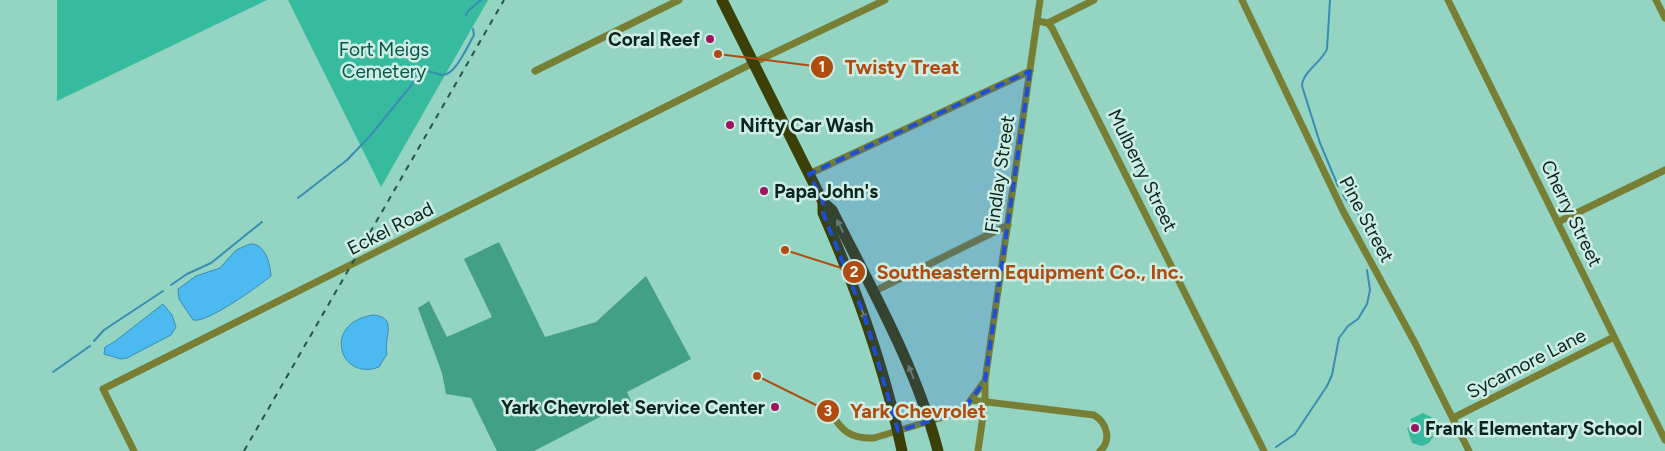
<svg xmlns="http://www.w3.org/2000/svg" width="1665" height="451" viewBox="0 0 1665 451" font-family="Figtree,sans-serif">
	<rect width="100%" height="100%" fill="#94d4c2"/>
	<g fill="#36bb9e">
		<polygon points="57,0 267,0 57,101"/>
		<polygon points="288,0 488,0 381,187"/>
		<polygon points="1423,413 1431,417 1437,429 1431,431 1433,437 1429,443 1422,446 1412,443 1407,428 1413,426 1410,419"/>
	</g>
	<polygon fill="#429f88" points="499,242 545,337 596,322 646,276 691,359 627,392 631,401 534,451 497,451 471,398 446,394 442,373 418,308 429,301 447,337 492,317 464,259"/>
	<g fill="#4db9f1" stroke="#398db2">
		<path d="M250 244C265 243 270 263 271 276 259 286 206 324 193 320L179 299 178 289 196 276 220 268 236 250Z"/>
		<polygon points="163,304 172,315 176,327 171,335 127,358 121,359 104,354 105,347 114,342"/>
		<path d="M373 315C399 317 383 338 387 354L379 367C340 382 321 323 373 315Z"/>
	</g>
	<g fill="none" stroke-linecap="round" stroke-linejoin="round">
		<g stroke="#398db2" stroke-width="2">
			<path d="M1330 0 1327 49C1322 62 1302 72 1302 86L1320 143 1338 186"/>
			<polyline points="466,15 468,11 481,0"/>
			<path d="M1343 195C1356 215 1365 215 1371 242"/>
			<path d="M298 198 347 160 370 136 422 72C430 69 434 74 442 75 455 76 468 45 474 35L473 29"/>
			<polyline points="171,285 187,274 211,263 262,222"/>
			<polyline points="94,341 104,330 163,291"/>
			<polyline points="53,372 90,346"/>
			<polyline points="1276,447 1295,434 1327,386 1332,375 1339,338 1348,326 1358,319 1367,304 1370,290 1367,270"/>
		</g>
		<g stroke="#777f35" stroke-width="7">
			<polyline points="1242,0 1343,211 1415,343 1469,451"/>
			<polyline points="1448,0 1665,440"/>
			<polyline points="1656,0 1665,18"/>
			<polyline points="1037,21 1048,23 1052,28 1264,451"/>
			<polyline points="1048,23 1094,0"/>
			<polyline points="535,71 679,0"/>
			<polyline points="809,174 1030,71"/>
			<polyline points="1558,222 1665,170"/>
			<polyline points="873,292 1008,225"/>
			<path d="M971 400 1094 415C1107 423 1112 440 1100 451"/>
			<path d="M829 410C841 430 849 439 874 438L953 414 967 405 984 382"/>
			<polyline points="1453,418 1614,337"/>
			<polyline points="134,451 103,389 753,63 885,0"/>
			<polyline points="978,451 985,402 985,381 1040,0"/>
		</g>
		<g stroke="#3b4008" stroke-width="11">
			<path d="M722 0 823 202 832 210C871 288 916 366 938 451"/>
			<path d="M823 202V213C857 290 885 369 902 451"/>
		</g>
		<polyline stroke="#2d5147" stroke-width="2" stroke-dasharray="6 6" stroke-linecap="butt" points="244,451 504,0"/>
	</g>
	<defs><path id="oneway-solid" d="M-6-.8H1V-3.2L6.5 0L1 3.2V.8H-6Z" transform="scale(1.25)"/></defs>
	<g fill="#768560">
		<use href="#oneway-solid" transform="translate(840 226) rotate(-116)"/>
		<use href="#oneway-solid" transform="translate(863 313) rotate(70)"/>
		<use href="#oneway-solid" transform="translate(911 372) rotate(-113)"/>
	</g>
	<path fill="#1d4ed8" fill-opacity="0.2" stroke="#1d4ed8" stroke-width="4" stroke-dasharray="10 6" stroke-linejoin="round" d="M1030 71 985 381 967 405 953 414 898 431 865 318 823 213V202L809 174Z"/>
	<g fill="#9f1460" stroke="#ceede4" stroke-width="2">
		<circle cx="710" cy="39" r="5"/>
		<circle cx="730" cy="125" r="5"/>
		<circle cx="764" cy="191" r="5"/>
		<circle cx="775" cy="407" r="5"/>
		<circle cx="1415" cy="428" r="5"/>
	</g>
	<g text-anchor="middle" stroke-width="5" stroke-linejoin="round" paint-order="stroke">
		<g font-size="19" font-weight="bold" fill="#0a251e" stroke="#ceede4" text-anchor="start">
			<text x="700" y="46" text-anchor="end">Coral Reef</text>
			<text x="740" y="132">Nifty Car Wash</text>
			<text x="774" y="198">Papa John's</text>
			<text x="765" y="414" text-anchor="end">Yark Chevrolet Service Center</text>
			<text x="1425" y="435">Frank Elementary School</text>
		</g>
		<g font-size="19" fill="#045647" stroke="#ceede4">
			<text x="384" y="56">Fort Meigs<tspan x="384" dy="22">Cemetery</tspan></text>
		</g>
		<g font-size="19" fill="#0a251e" stroke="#ceede4">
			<text transform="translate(1143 170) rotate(64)" y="7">Mulberry Street</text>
			<text transform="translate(999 174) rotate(-82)" y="7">Findlay Street</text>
			<text transform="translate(1572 213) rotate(64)" y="7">Cherry Street</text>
			<text transform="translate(1367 219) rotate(62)" y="7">Pine Street</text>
			<text transform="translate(390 228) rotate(-27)" y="7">Eckel Road</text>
			<text transform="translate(1526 363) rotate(-27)" y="7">Sycamore Lane</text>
		</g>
	</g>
	<path fill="none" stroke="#b04c10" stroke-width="2" d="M718 54L822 67M785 250L854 272M757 376L828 411"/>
	<g fill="#b04c10" stroke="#ceede4" stroke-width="2">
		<circle cx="718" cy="54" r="5"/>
		<circle cx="785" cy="250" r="5"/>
		<circle cx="757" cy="376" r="5"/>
		<circle cx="822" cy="67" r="12"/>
		<circle cx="854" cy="272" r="12"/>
		<circle cx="828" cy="411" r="12"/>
	</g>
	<g font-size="15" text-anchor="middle" font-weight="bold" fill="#fff">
		<text x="822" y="72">1</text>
		<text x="854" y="277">2</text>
		<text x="828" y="416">3</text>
	</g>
	<g font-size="20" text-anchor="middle" font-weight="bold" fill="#b04c10" stroke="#ceede4" stroke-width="5" stroke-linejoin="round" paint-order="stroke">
		<text x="902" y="74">Twisty Treat</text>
		<text x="1030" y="279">Southeastern Equipment Co., Inc.</text>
		<text x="918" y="418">Yark Chevrolet</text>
	</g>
</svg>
